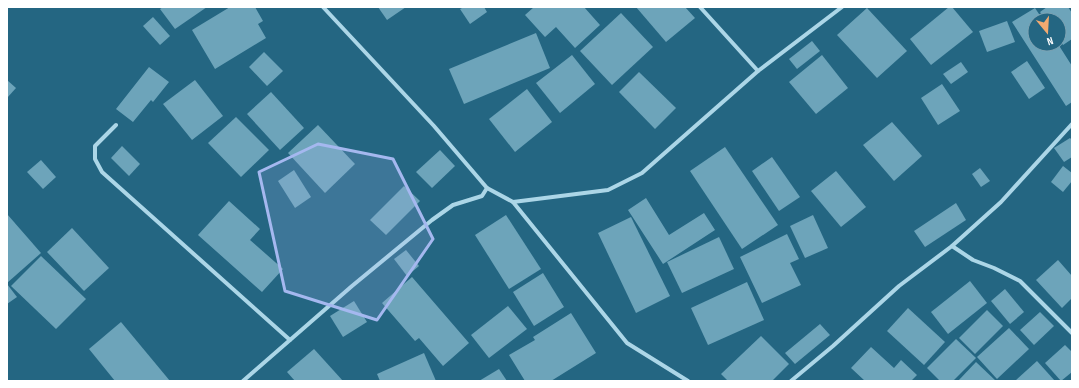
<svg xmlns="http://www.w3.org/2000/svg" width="1079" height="388" viewBox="0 0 1079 388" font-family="'Sofia Sans Condensed',sans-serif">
	<rect width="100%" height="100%" fill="#246682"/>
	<g fill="#6da4ba">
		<polygon points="163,7 207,7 175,29 160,9"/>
		<polygon points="230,7 243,7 244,8 255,7 263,21 258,24 266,38 215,69 192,30"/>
		<polygon points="378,7 406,7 387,20"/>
		<polygon points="464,7 484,7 487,12 470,24 460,9"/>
		<polygon points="534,7 584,7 600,25 575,48 556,27 545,37 525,15"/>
		<polygon points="636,7 685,7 695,18 666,42"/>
		<polygon points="949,7 952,7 973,32 931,65 910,39"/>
		<polygon points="1047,7 1068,7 1072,13 1072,39 1063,45 1059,39 1059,20 1046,20 1040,12"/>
		<polygon points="867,8 907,51 877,78 837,35"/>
		<polygon points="1035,8 1043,20 1035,20 1035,44 1058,44 1072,66 1072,102 1066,106 1012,22"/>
		<polygon points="621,13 653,47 612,85 580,51"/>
		<polygon points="153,17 170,36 160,45 143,26"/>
		<polygon points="1007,21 1015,42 987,52 979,31"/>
		<polygon points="536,33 550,68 464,104 449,69"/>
		<polygon points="812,41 820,51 797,69 789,59"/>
		<polygon points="264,52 283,71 267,86 249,67"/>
		<polygon points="572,55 595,84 560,113 536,83"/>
		<polygon points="822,55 848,88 816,114 789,82"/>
		<polygon points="1027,61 1045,88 1029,99 1011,72"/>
		<polygon points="961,62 968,72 951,84 943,74"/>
		<polygon points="149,67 169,82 153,102 151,100 133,122 116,109"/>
		<polygon points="639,72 676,108 655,129 619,92"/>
		<polygon points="7,80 16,88 7,98"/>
		<polygon points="195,80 223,116 192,140 163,104"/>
		<polygon points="942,84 960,111 938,125 921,98"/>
		<polygon points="527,89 552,122 515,152 489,119"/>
		<polygon points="271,92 304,128 280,150 247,114"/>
		<polygon points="236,117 269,150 241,177 208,143"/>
		<polygon points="892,122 922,156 894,181 863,145"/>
		<polygon points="318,125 355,164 325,193 288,153"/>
		<polygon points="1070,138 1072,140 1072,157 1064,162 1054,148"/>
		<polygon points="122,146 140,164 129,176 111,158"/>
		<polygon points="725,147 778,225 742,249 690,171"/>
		<polygon points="440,150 455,166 432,188 416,172"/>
		<polygon points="772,157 800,197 779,211 752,171"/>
		<polygon points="41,160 56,177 43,189 27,172"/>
		<polygon points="1063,166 1072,173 1072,181 1063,192 1051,182"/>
		<polygon points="980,168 990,181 981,187 972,174"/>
		<polygon points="294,170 311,197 295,208 278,181"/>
		<polygon points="836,171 866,207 841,227 811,191"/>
		<polygon points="404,186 420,201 386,235 370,220"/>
		<polygon points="646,198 669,235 704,213 715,230 663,264 628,210"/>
		<polygon points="229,201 260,229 250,240 283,269 262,292 198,235"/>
		<polygon points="956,203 966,220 925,247 914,231"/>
		<polygon points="7,214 41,253 7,283"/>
		<polygon points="506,215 541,269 509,289 475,235"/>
		<polygon points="813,215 828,248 805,258 790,226"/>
		<polygon points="631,217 670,296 636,313 598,233"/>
		<polygon points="72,228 109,268 84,291 47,252"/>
		<polygon points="787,234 799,259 790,263 801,285 762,303 740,257"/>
		<polygon points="719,237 734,269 682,293 667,262"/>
		<polygon points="406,250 419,266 407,276 394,259"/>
		<polygon points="41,256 86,299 56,329 11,286"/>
		<polygon points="1058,260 1072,276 1072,298 1062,308 1036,280"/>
		<polygon points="543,273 564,307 534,326 513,292"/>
		<polygon points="412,277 469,343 443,366 419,338 415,341 382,303"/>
		<polygon points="970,281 987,303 948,334 931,312"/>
		<polygon points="747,282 764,320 708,345 691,308"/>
		<polygon points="7,284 17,297 7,304"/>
		<polygon points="1005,289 1024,312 1010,324 991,301"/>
		<polygon points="354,301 367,322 343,337 330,316"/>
		<polygon points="508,306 527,329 489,358 471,335"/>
		<polygon points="908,308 945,342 924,365 887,331"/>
		<polygon points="987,310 1003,326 975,354 959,338"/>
		<polygon points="1040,312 1054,326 1034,345 1020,330"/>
		<polygon points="571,313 596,353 551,381 525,381 509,355 535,340 533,337"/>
		<polygon points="121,322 170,381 115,381 89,349"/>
		<polygon points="820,324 830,335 795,364 785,353"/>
		<polygon points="1009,328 1029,349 997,379 977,357"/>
		<polygon points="761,336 789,364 772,381 728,381 721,374"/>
		<polygon points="956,339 976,358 953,381 940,381 927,368"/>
		<polygon points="1065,345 1072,352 1072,372 1061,381 1045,363"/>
		<polygon points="871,347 894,368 901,360 917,375 911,381 865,381 851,368"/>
		<polygon points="314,349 343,381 295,381 287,372"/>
		<polygon points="424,353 436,381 380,381 377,374"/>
		<polygon points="1037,361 1055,381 1015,381"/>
		<polygon points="976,362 996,381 958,381"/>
		<polygon points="499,369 507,381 479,381"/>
	</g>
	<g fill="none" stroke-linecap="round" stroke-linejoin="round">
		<g stroke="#acd6e7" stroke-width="4">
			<polyline points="323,7 434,126 487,188 513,202 608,190 642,173 758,71 842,7"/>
			<polyline points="700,7 758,71"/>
			<polyline points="116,125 95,146 95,159 102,172 290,340"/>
			<polyline points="513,202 627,343 688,381"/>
			<polyline points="952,246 973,260 994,268 1020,281 1072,333"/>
			<polyline points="243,381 352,286 432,220 453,205 482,196 487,188"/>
			<polyline points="791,381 833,346 899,286 952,246 1001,202 1072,124"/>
		</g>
	</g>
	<path fill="#a5b8ef" fill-opacity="0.2" stroke="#a5b8ef" stroke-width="3" stroke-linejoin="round" d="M318 144 393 159 433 239 377 320 285 291 259 172Z"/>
	<rect width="1079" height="388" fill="none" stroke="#ffffff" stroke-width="16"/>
	<g transform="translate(1047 32) rotate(162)"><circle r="19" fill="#246682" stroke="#7ca3b4"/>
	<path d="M0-3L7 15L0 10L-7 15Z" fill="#f2aa70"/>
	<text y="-6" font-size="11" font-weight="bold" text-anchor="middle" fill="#ffffff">N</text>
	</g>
</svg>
